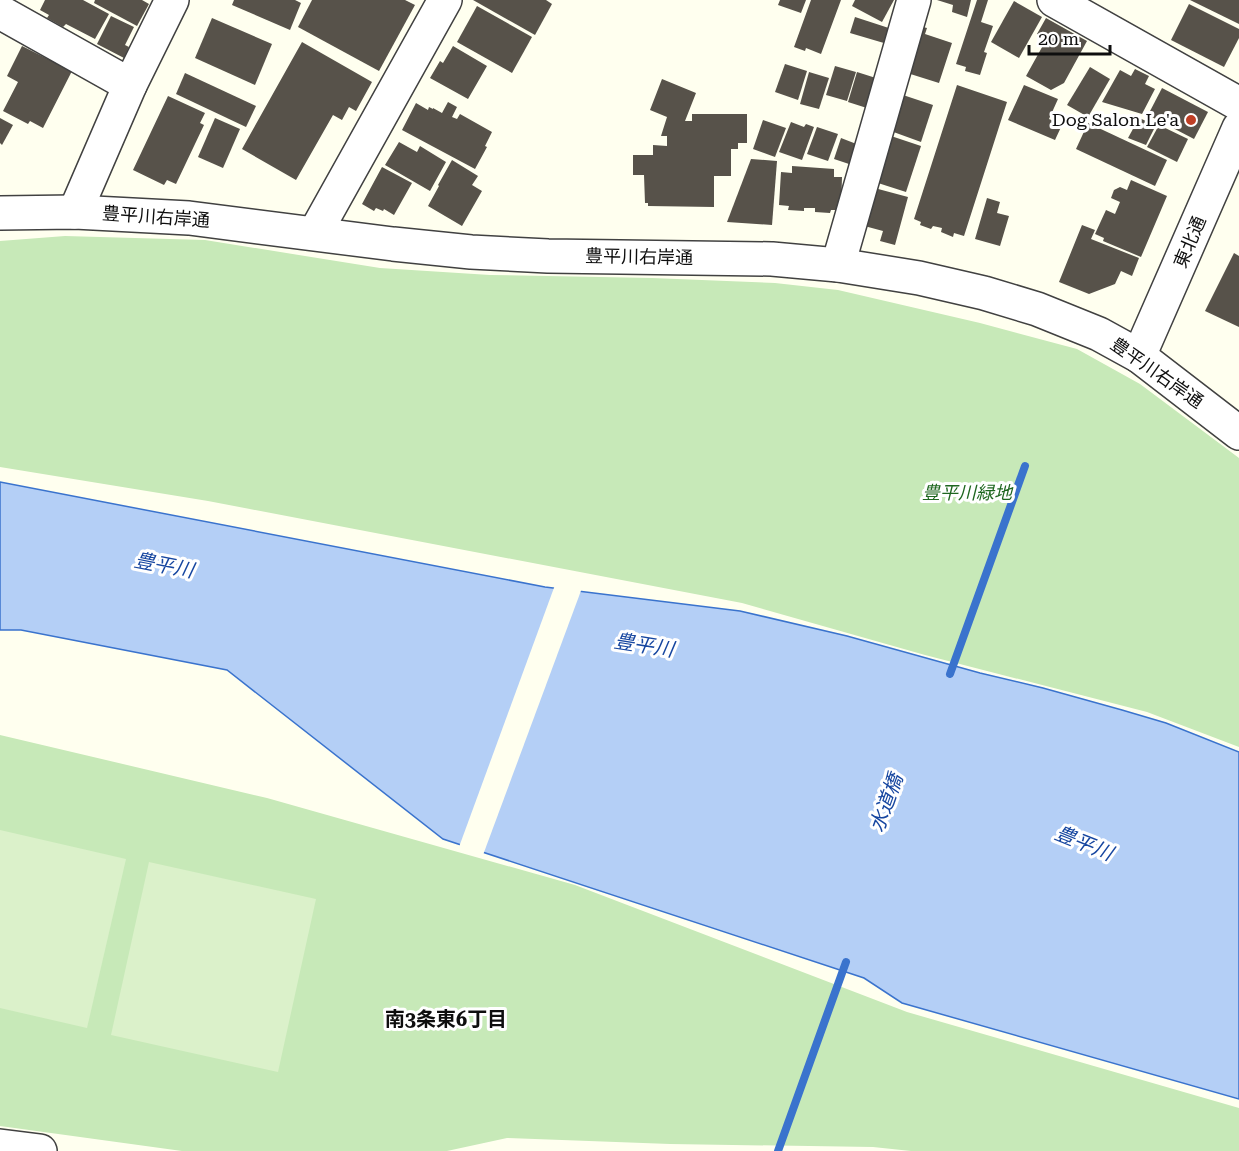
<svg xmlns="http://www.w3.org/2000/svg" width="1239" height="1151" viewBox="0 0 1239 1151" font-family="'Roboto Serif','Noto Sans JP',serif">
	<rect width="100%" height="100%" fill="#ffffef"/>
	<g fill="#c7e9b8">
		<polygon points="65,236 205,240 380,268 490,275 652,278 775,283 838,290 980,323 1077,349 1140,384 1239,458 1239,747 1147,712 925,655 742,603 208,501 0,467 0,241"/>
		<polygon points="0,735 267,798 575,885 907,1012 1239,1108 1239,1151 911,1151 873,1147 670,1144 507,1138 447,1151 182,1151 0,1126"/>
	</g>
	<g fill="#dbf1ca">
		<polygon points="0,830 126,859 87,1028 0,1008"/>
		<polygon points="149,862 316,899 278,1072 111,1035"/>
	</g>
	<polygon fill="#b4cff6" stroke="#3a73cd" stroke-width="1.5" points="0,482 545,587 740,611 847,636 980,673 1043,688 1122,710 1166,723 1239,752 1239,1099 902,1003 864,978 443,839 227,670 21,630 0,630"/>
	<polygon fill="#ffffef" points="555,585 582,588 483,855 459,847"/>
	<g fill="none" stroke-linecap="round" stroke-linejoin="round">
		<g stroke="#3a73cd" stroke-width="8">
			<polyline points="950,674 1025,466"/>
			<polyline points="778,1151 846,962"/>
		</g>
	</g>
	<g fill="#57524a">
		<polygon points="45,0 83,0 109,14 95,39 66,24 63,27 47,18 49,15 40,10"/>
		<polygon points="95,0 142,0 149,4 137,26 94,3"/>
		<polygon points="234,0 295,0 301,3 290,30 232,5"/>
		<polygon points="312,0 405,0 415,5 379,71 298,27"/>
		<polygon points="473,0 546,0 552,4 535,35"/>
		<polygon points="780,0 806,0 801,13 778,5"/>
		<polygon points="811,0 841,0 821,54 806,48 805,51 794,47"/>
		<polygon points="855,0 894,0 882,22 852,6"/>
		<polygon points="937,0 971,0 967,17 952,12 953,5"/>
		<polygon points="977,0 988,0 981,22 993,26 984,52 987,53 980,75 965,71 966,67 956,64"/>
		<polygon points="1190,0 1239,0 1239,24"/>
		<polygon points="1014,1 1042,17 1019,58 991,42"/>
		<polygon points="1189,4 1239,29 1239,38 1224,67 1171,40"/>
		<polygon points="477,6 532,37 512,73 457,42"/>
		<polygon points="111,16 134,27 125,45 129,47 124,58 97,44"/>
		<polygon points="855,17 898,31 894,46 850,33"/>
		<polygon points="212,18 272,44 255,85 195,58"/>
		<polygon points="1046,18 1087,41 1064,83 1051,90 1026,76 1046,40 1037,34"/>
		<polygon points="919,26 927,28 925,34 952,43 939,83 904,72"/>
		<polygon points="302,42 372,82 356,111 349,107 342,120 333,115 296,180 242,149"/>
		<polygon points="22,46 72,71 43,128 30,121 28,124 3,111 18,82 7,76"/>
		<polygon points="453,46 487,66 468,99 430,78 440,61 443,63"/>
		<polygon points="785,64 807,71 798,100 775,92"/>
		<polygon points="835,66 856,72 847,101 826,95"/>
		<polygon points="1090,67 1110,79 1088,117 1067,105"/>
		<polygon points="1135,69 1149,76 1145,84 1155,89 1142,114 1102,102 1120,70 1131,76"/>
		<polygon points="809,72 829,78 819,109 800,104"/>
		<polygon points="857,72 879,79 870,109 848,102"/>
		<polygon points="185,73 256,106 246,127 176,94"/>
		<polygon points="662,79 696,93 685,121 692,121 692,114 747,114 747,143 738,143 738,149 731,149 731,176 714,176 714,207 648,206 648,203 645,203 644,175 633,175 633,155 653,155 653,145 667,146 667,136 661,136 667,117 650,110"/>
		<polygon points="957,85 1007,102 964,236 954,233 953,237 941,232 942,228 933,226 931,229 920,225 921,222 914,219"/>
		<polygon points="1024,85 1058,99 1049,119 1062,125 1055,140 1008,120"/>
		<polygon points="1162,88 1208,112 1194,139 1148,115"/>
		<polygon points="900,94 933,105 921,142 888,130"/>
		<polygon points="168,96 205,113 200,123 204,125 176,184 167,180 164,185 133,170"/>
		<polygon points="448,102 457,107 452,117 457,119 460,114 492,132 485,146 487,147 475,169 402,130 416,103 428,110 429,107 433,109 433,108 442,113"/>
		<polygon points="0,118 13,125 2,145 0,143"/>
		<polygon points="215,118 240,129 223,168 198,157"/>
		<polygon points="1139,118 1156,125 1146,145 1128,138"/>
		<polygon points="763,120 786,128 775,157 753,149"/>
		<polygon points="791,122 804,127 806,124 814,127 802,160 779,152"/>
		<polygon points="1088,123 1167,160 1155,186 1076,149"/>
		<polygon points="1159,125 1188,139 1177,162 1147,147"/>
		<polygon points="817,127 838,134 828,161 807,154"/>
		<polygon points="885,134 921,146 906,192 878,183"/>
		<polygon points="841,138 859,145 852,165 834,159"/>
		<polygon points="399,142 417,152 420,146 446,162 430,191 385,165"/>
		<polygon points="751,159 777,161 772,225 727,222"/>
		<polygon points="452,160 478,176 472,185 482,191 462,226 428,206 439,186 438,185"/>
		<polygon points="792,166 834,169 834,177 842,177 841,210 831,210 830,213 815,212 815,208 804,208 804,211 788,210 789,206 779,205 781,172 792,173"/>
		<polygon points="382,167 412,183 394,215 384,209 383,211 376,208 374,211 362,204"/>
		<polygon points="1131,180 1167,196 1141,257 1103,241 1104,238 1095,234 1106,210 1115,214 1120,202 1111,198 1114,190 1120,187 1127,190"/>
		<polygon points="867,186 908,197 895,245 880,241 883,231 857,224"/>
		<polygon points="987,198 1000,202 997,213 1009,216 1000,246 975,239"/>
		<polygon points="1082,225 1095,230 1091,239 1139,258 1132,276 1121,271 1115,284 1089,294 1059,282"/>
		<polygon points="1234,253 1239,256 1239,327 1205,311"/>
	</g>
	<g fill="none" stroke-linecap="round" stroke-linejoin="round">
		<defs>
			<g id="minor">
				<polyline points="1054,0 1239,104"/>
				<polyline points="0,12 130,85"/>
				<polyline points="75,212 130,85 172,0"/>
				<polyline points="0,213 75,212 189,218 393,244 471,252 548,256 772,259 838,265 919,278 984,293 1037,309 1099,334 1139,356 1239,433"/>
				<polyline points="315,233 445,0"/>
				<polyline points="838,265 914,0"/>
				<polyline points="1139,356 1239,128"/>
				<polyline points="0,1146 40,1151"/>
			</g>
		</defs>
		<use href="#minor" stroke="#414141" stroke-width="36"/>
		<use href="#minor" stroke="#fff" stroke-width="33"/>
	</g>
	<circle fill="#bf3f25" stroke="#fff" stroke-width="2" cx="1191" cy="120" r="6"/>
	<g text-anchor="middle" stroke-width="6" stroke-linejoin="round" paint-order="stroke">
		<g font-size="18" fill="#0e0e0e" stroke="#fff" text-anchor="end">
			<text x="1179" y="126">Dog Salon Le'a</text>
		</g>
		<g font-size="18" fill="#0e0e0e" stroke="#fff">
			<text transform="translate(156 217) rotate(4)" y="6">豊平川右岸通</text>
			<text transform="translate(1190 242) rotate(-67)" y="6">東北通</text>
			<text transform="translate(639 257) rotate(1)" y="6">豊平川右岸通</text>
			<text transform="translate(1157 373) rotate(35)" y="6">豊平川右岸通</text>
		</g>
		<g font-size="18" font-style="italic" fill="#1e661f" stroke="#fff">
			<text x="967" y="499">豊平川緑地</text>
		</g>
		<g font-size="20" font-style="italic" fill="#1646a0" stroke="#fff">
			<text transform="translate(164 565) rotate(11)" y="7">豊平川</text>
			<text transform="translate(644 645) rotate(9)" y="7">豊平川</text>
			<text transform="translate(886 803) rotate(-70)" y="7">水道橋</text>
			<text transform="translate(1084 843) rotate(22)" y="7">豊平川</text>
		</g>
		<g font-size="20" font-weight="bold" fill="#0e0e0e" stroke="#fff">
			<text x="446" y="1026">南3条東6丁目</text>
		</g>
	</g>
	<path d="M1029 45v9h81v-9" fill="none" stroke="#0e0e0e" stroke-width="3"/>
	<text x="1038" y="45" font-size="18" fill="#0e0e0e" stroke="#ffffff" stroke-width="4.5" paint-order="stroke">20 m</text>
</svg>
